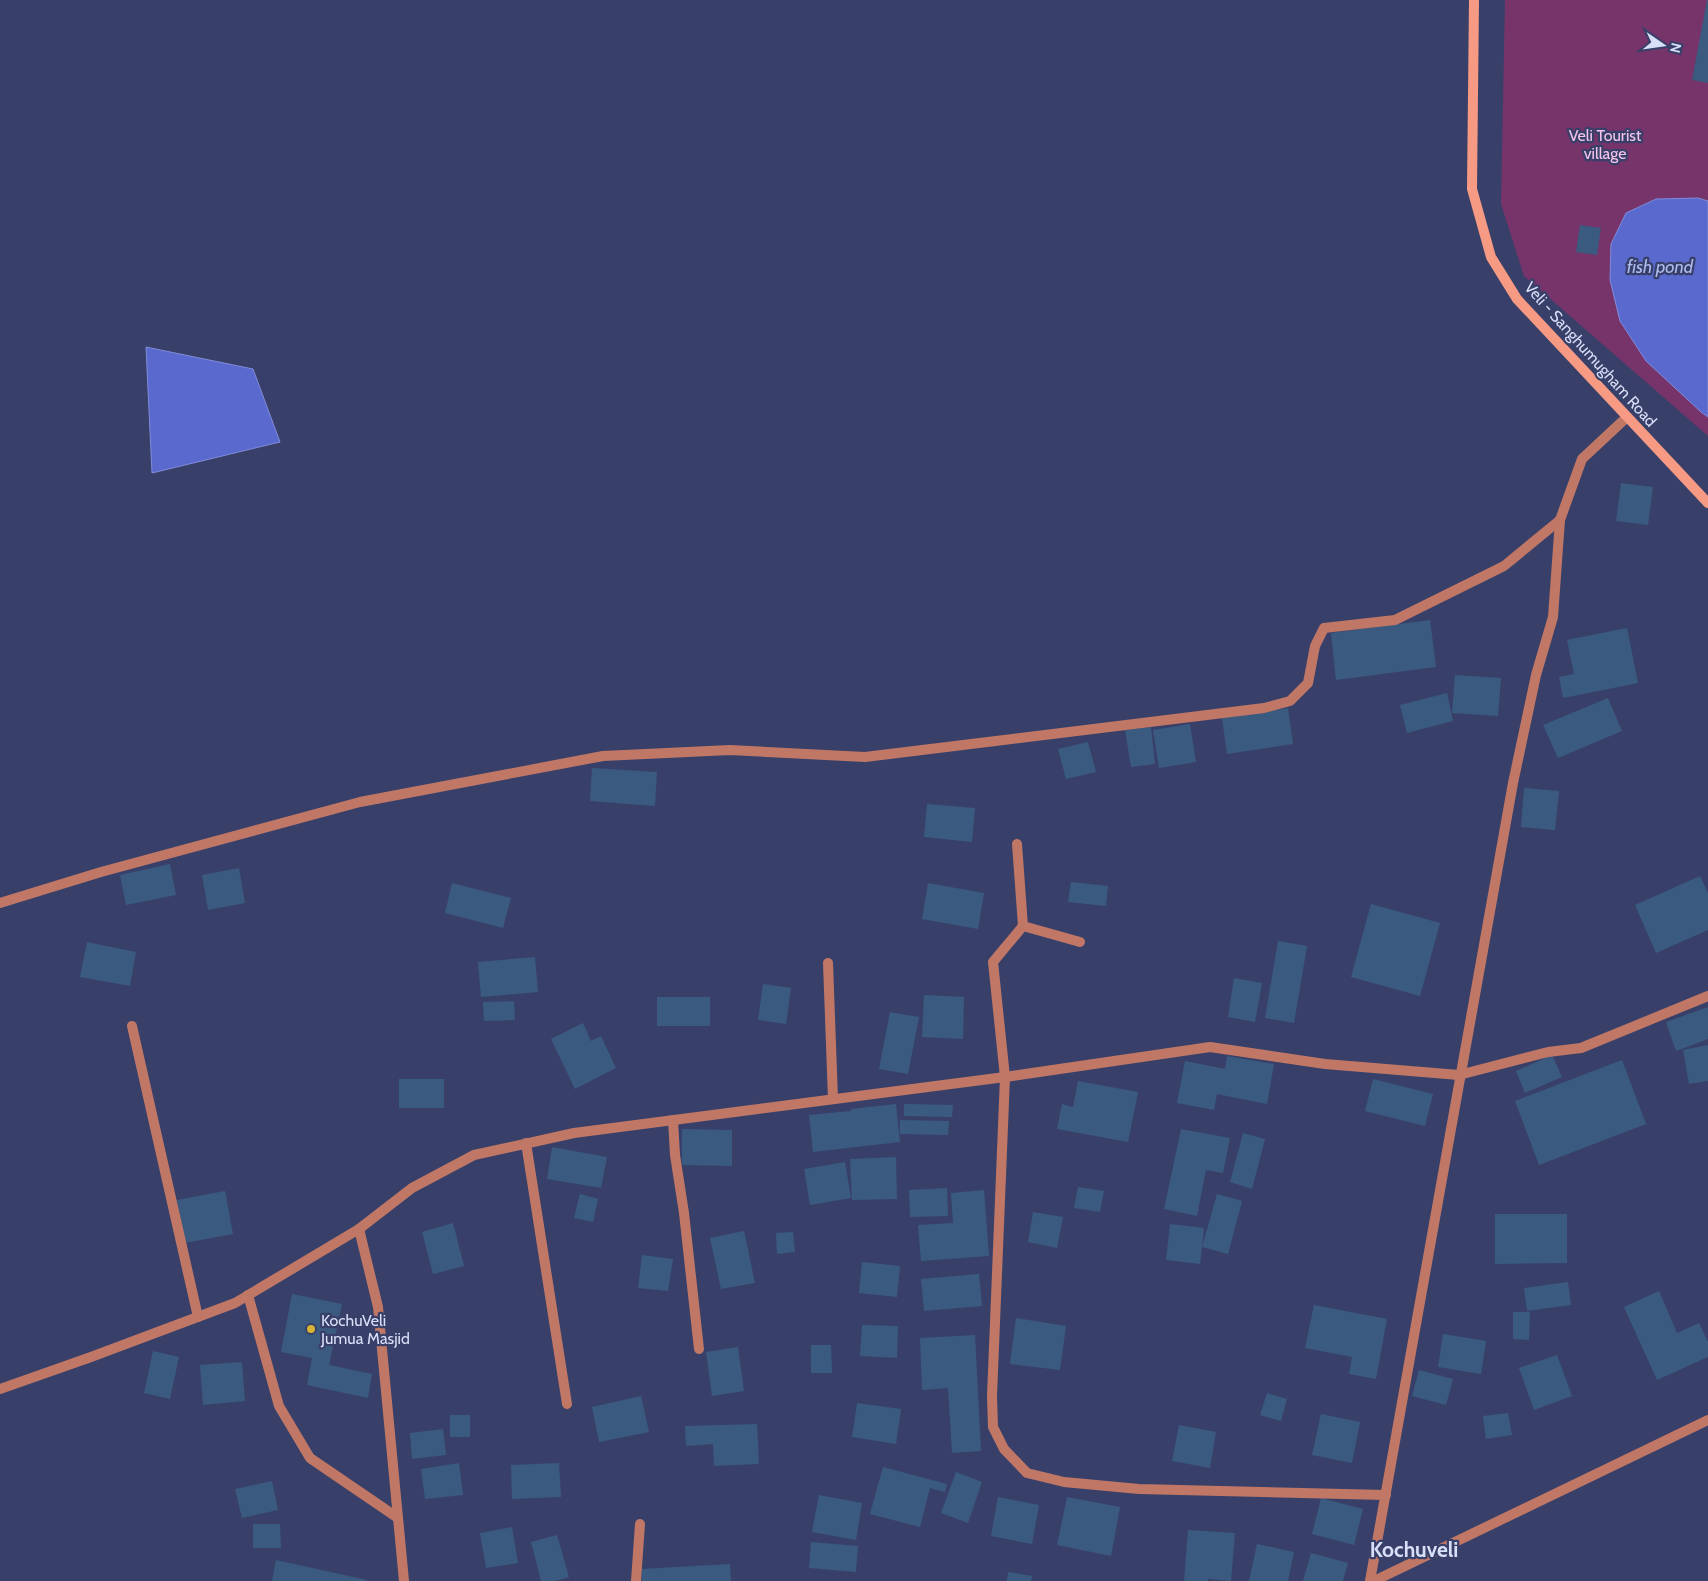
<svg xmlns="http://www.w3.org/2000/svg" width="1708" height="1581" viewBox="0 0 1708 1581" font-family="Cabin,sans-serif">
	<rect width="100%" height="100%" fill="#384069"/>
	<polygon fill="#76346b" points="1505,0 1708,0 1708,436 1524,276 1501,204"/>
	<g fill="#5a69ce" stroke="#808cdb">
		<polygon points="1698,198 1708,201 1708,417 1701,412 1646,361 1620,321 1610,280 1611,244 1626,213 1656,199"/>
		<polygon points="146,347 253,369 280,442 152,473"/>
	</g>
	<g fill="#3b5a7f">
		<polygon points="1707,0 1708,0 1708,83 1692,80"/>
		<polygon points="1580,225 1601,228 1597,255 1576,252"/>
		<polygon points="1621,483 1653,487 1648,525 1616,521"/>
		<polygon points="1430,620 1436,667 1336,680 1331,633"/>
		<polygon points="1627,628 1638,683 1563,698 1559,677 1574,674 1567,640"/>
		<polygon points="1455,675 1501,678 1498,716 1452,713"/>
		<polygon points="1447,693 1453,721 1407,733 1400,705"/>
		<polygon points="1608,698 1622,731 1558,758 1543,725"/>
		<polygon points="1288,708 1293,744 1227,754 1222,718"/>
		<polygon points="1190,724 1196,762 1159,768 1153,730"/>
		<polygon points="1151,727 1155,764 1131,767 1125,730"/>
		<polygon points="1088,742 1096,772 1066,779 1058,749"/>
		<polygon points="592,768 657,772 655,806 590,801"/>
		<polygon points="1524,788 1559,791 1555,830 1521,827"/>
		<polygon points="927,804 975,808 972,842 924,837"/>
		<polygon points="170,864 176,895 126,905 120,875"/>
		<polygon points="239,868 245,903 208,910 202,875"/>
		<polygon points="1700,876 1708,893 1708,930 1656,953 1635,905"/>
		<polygon points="1071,882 1108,886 1106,906 1068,902"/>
		<polygon points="452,883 511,898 503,928 445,913"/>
		<polygon points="928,883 984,893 978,929 922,919"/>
		<polygon points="1371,904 1440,923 1420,996 1351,977"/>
		<polygon points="1278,941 1307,946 1294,1023 1265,1018"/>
		<polygon points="87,942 136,952 130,986 80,977"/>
		<polygon points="535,957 538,992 481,997 478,962"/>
		<polygon points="1234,978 1262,983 1255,1022 1228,1017"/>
		<polygon points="763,984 791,988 786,1024 758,1020"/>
		<polygon points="924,995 964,997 963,1039 922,1037"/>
		<rect x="657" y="997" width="53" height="29"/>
		<polygon points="514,1001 515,1020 484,1021 483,1002"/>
		<polygon points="1708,1007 1708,1039 1676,1051 1666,1022"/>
		<polygon points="890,1012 919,1017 908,1074 879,1069"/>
		<polygon points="583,1023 591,1041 601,1036 616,1068 575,1089 551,1039"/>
		<polygon points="1708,1045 1708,1081 1689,1084 1683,1050"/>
		<polygon points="1552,1055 1562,1077 1525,1093 1516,1071"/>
		<polygon points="1227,1056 1274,1064 1267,1104 1217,1094 1214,1110 1177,1103 1185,1061 1225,1069"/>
		<polygon points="1622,1060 1646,1124 1539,1165 1515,1101"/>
		<rect x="399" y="1079" width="45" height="29"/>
		<polygon points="1373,1079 1433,1094 1425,1126 1365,1111"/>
		<polygon points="1078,1081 1138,1092 1128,1142 1057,1129 1062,1104 1073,1107"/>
		<polygon points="896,1104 900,1142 813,1152 809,1115 851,1111 851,1109"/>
		<polygon points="904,1104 953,1105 952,1117 904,1116"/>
		<polygon points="900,1120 949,1121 948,1135 900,1134"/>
		<polygon points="682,1129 732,1130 732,1166 682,1165"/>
		<polygon points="1181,1129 1230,1138 1223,1173 1206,1170 1197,1216 1164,1209"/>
		<polygon points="1243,1133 1265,1139 1252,1189 1230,1182"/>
		<polygon points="552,1147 607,1157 601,1188 547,1179"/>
		<polygon points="896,1157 897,1199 852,1200 850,1159"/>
		<polygon points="845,1162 851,1198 810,1205 804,1169"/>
		<polygon points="1078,1187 1104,1191 1100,1212 1074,1208"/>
		<polygon points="947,1188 948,1216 910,1217 909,1190"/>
		<polygon points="984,1190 989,1256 921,1261 918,1225 953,1223 951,1193"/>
		<polygon points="225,1191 233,1234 185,1243 177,1200"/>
		<polygon points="580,1194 598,1199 593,1222 574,1218"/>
		<polygon points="1217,1194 1242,1201 1228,1254 1202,1247"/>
		<polygon points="1033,1212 1063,1217 1057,1248 1028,1242"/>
		<polygon points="1495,1214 1567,1214 1567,1263 1495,1264"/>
		<polygon points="453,1223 464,1266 433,1274 422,1232"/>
		<polygon points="1170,1224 1204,1228 1200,1264 1166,1260"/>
		<polygon points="744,1231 755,1283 721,1289 710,1238"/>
		<polygon points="793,1232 795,1252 777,1254 776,1233"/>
		<polygon points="642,1255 673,1259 668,1291 638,1288"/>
		<polygon points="862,1262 900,1266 897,1297 859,1293"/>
		<polygon points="979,1274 982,1306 924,1311 921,1279"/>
		<polygon points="1568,1282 1571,1305 1527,1311 1524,1288"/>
		<polygon points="1659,1291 1677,1333 1699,1323 1708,1342 1708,1357 1657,1380 1624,1307"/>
		<polygon points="292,1294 342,1304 329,1365 372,1374 368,1398 307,1385 312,1358 281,1352"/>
		<polygon points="1314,1305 1387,1319 1376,1379 1349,1374 1352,1357 1305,1348"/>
		<polygon points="1513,1312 1530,1312 1529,1340 1513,1339"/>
		<polygon points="1016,1318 1066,1326 1060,1370 1010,1364"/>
		<polygon points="862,1325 898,1326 897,1358 860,1356"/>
		<polygon points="1443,1334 1486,1341 1481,1374 1438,1367"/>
		<polygon points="975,1335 981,1451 952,1453 948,1388 922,1390 920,1338"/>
		<polygon points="811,1345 831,1345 832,1373 811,1373"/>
		<polygon points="738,1347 744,1391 712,1396 706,1352"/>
		<polygon points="153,1351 179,1357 170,1399 144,1393"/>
		<polygon points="1557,1355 1572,1396 1534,1410 1519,1368"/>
		<polygon points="242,1362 245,1401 203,1405 200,1365"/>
		<polygon points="1419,1370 1453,1379 1446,1405 1412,1396"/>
		<polygon points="1267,1393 1287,1399 1281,1421 1260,1415"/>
		<polygon points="641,1396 649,1432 599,1442 592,1407"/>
		<polygon points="857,1403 901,1409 896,1444 852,1437"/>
		<polygon points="1508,1413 1512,1435 1486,1439 1483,1416"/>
		<polygon points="1321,1414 1360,1422 1352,1463 1312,1455"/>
		<rect x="450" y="1415" width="20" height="22"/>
		<polygon points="757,1424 759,1464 714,1466 713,1444 686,1446 685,1426"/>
		<polygon points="1179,1425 1216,1432 1210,1468 1172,1461"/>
		<polygon points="443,1429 446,1455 412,1459 410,1433"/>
		<polygon points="459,1463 463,1495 425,1499 421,1469"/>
		<polygon points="559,1463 561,1497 512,1499 511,1465"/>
		<polygon points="883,1467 947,1484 945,1492 930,1488 920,1527 870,1514"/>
		<polygon points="956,1472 982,1482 968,1523 941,1513"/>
		<polygon points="272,1481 278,1510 242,1518 235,1489"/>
		<polygon points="819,1495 862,1503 856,1540 812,1532"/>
		<polygon points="998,1497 1039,1505 1032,1544 991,1536"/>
		<polygon points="1067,1497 1120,1507 1111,1556 1057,1545"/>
		<polygon points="1321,1498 1363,1509 1354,1545 1312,1534"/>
		<polygon points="253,1524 280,1524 281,1548 253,1548"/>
		<polygon points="512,1527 518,1563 486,1568 480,1533"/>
		<polygon points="1188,1530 1235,1533 1231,1581 1208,1579 1208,1581 1184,1581"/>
		<polygon points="557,1535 569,1577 555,1581 541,1581 531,1542"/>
		<polygon points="811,1542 858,1546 856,1572 809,1568"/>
		<polygon points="1257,1544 1294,1552 1288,1581 1249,1581"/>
		<polygon points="1311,1553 1348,1563 1343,1581 1303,1581"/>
		<polygon points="276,1560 367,1580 367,1581 272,1581"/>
		<polygon points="730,1564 731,1581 642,1581 641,1569"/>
		<polygon points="1008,1572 1032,1576 1031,1581 1007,1581"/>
	</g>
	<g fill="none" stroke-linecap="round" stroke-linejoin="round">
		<g stroke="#c17766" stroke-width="10">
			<polyline points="1560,520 1582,459 1627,417"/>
			<polyline points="1017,844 1023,926 993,962 1005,1077 992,1396 993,1427 1004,1449 1027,1473 1064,1482 1139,1489 1386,1495"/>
			<polyline points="0,903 101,872 360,802 603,756 730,750 865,757 1264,708 1290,701 1308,683 1315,646 1324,628 1395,620 1504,566 1560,520 1553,617 1536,675 1513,783 1370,1581"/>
			<polyline points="1023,926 1080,942"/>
			<polyline points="828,963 833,1099"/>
			<polyline points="132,1026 198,1317"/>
			<polyline points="673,1120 675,1155 684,1213 699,1349"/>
			<polyline points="526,1143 567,1404"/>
			<polyline points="359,1229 412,1188 474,1155 574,1133 1005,1077 1210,1047 1325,1064 1459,1075 1548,1052 1581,1048 1708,996"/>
			<polyline points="248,1295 279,1406 310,1458 398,1518"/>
			<polyline points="0,1389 91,1357 235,1303 359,1229 378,1307 404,1581"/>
			<polyline points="636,1581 640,1524"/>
			<polyline points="1374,1581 1708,1420"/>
		</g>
		<polyline stroke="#f79a84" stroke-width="10" points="1474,0 1472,189 1491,257 1517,299 1708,503"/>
	</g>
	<circle fill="#d6b534" stroke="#384069" stroke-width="2" cx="311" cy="1329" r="5"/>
	<g text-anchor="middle" stroke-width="4.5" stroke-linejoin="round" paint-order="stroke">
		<g font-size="16" fill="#f4c4ea" stroke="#384069">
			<text x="1605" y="141">Veli Tourist<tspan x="1605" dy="18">village</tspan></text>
		</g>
		<g font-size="16" fill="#d8dff8" stroke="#384069">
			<text transform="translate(1591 354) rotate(48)" y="6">Veli - Sanghumugham Road</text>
		</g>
		<g font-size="16" fill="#d8dff8" stroke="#384069" text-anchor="start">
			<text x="321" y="1326">KochuVeli<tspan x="321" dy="18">Jumua Masjid</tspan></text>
		</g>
		<g font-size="18" font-style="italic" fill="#afbcef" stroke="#384069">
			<text x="1660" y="273">fish pond</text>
		</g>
		<g font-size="21" font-weight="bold" fill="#d8dff8" stroke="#384069">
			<text x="1414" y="1557">Kochuveli</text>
		</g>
	</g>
	<g transform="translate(1663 45) rotate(103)" stroke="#384069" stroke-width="4" paint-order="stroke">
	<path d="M0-4L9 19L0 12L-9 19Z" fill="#d8dff8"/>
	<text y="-8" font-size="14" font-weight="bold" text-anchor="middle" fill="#d8dff8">N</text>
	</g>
</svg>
